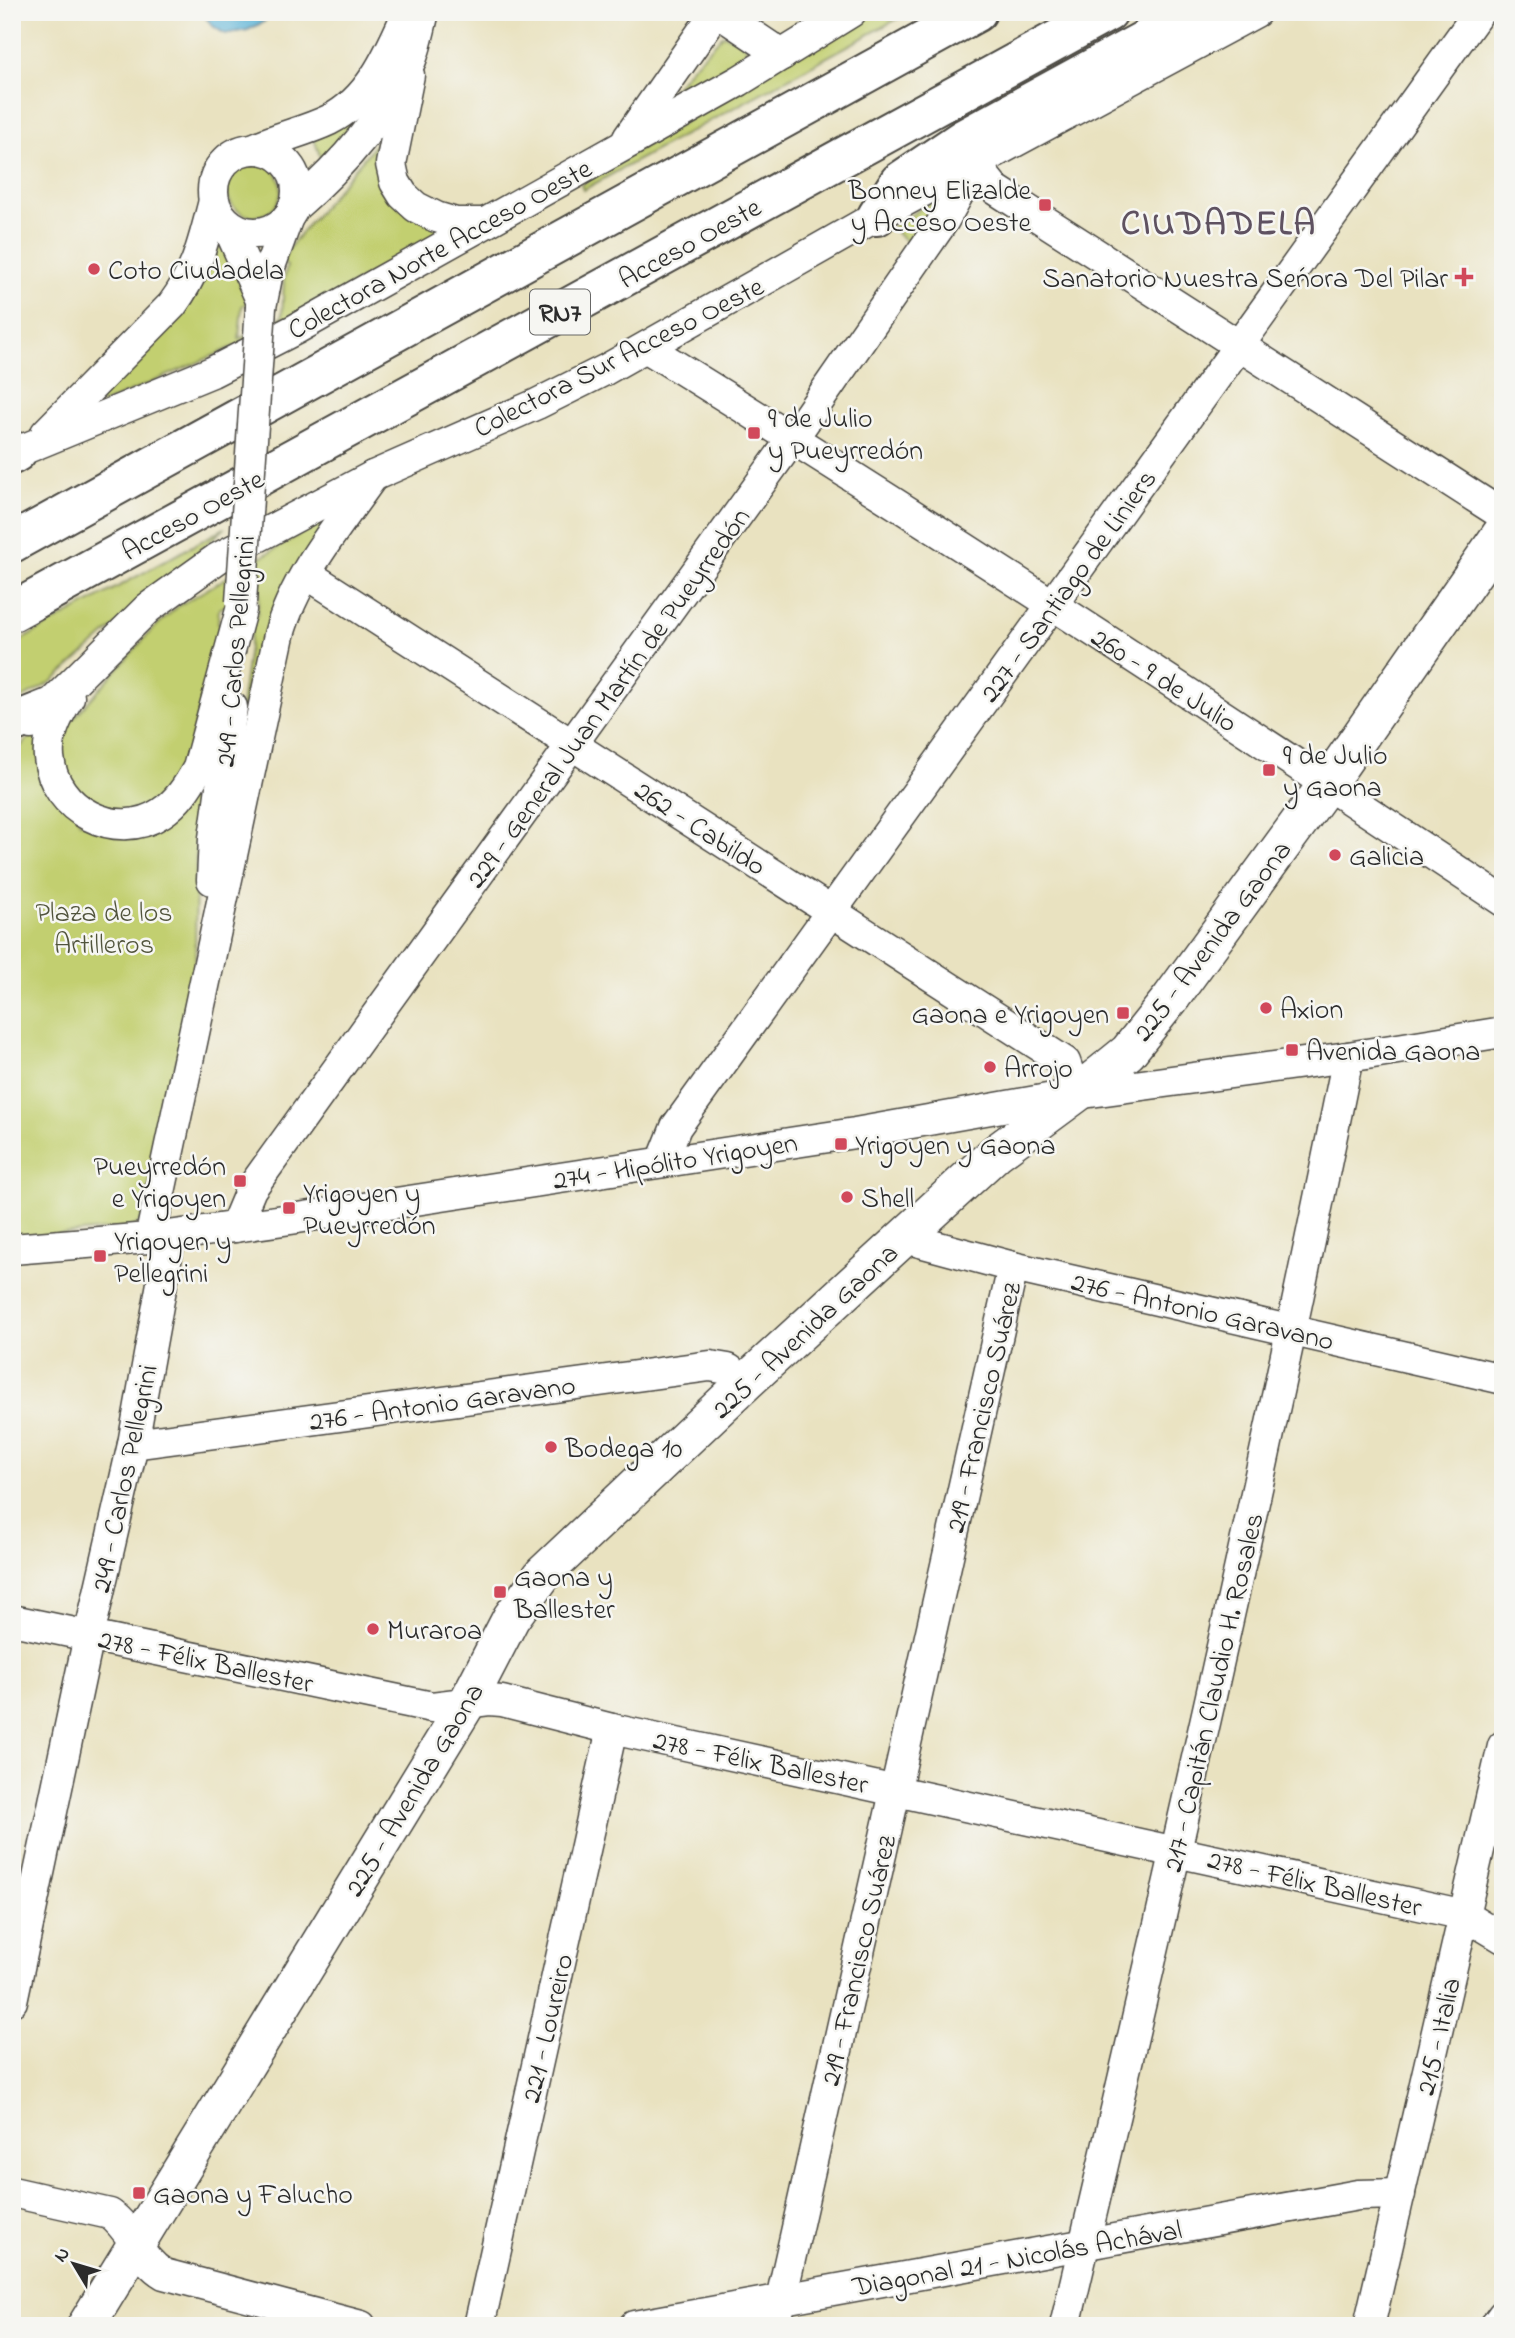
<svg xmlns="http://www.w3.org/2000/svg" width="1515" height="2338" viewBox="0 0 1515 2338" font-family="'Indie Flower',sans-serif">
	<rect width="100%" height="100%" fill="#f6f6f2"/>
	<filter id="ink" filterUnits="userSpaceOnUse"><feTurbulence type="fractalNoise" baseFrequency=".0143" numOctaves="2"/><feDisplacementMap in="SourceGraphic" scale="14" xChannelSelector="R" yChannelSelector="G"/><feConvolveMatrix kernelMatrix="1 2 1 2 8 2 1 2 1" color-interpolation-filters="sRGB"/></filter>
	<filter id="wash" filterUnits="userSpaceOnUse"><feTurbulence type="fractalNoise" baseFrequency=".00686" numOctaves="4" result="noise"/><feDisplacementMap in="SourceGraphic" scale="28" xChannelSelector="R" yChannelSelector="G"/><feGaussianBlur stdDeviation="1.57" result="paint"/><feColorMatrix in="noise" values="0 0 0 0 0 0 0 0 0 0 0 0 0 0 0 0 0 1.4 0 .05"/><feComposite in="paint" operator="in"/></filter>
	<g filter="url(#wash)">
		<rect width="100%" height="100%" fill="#e9e2c0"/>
		<g fill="#c2cf70" stroke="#767d4e" stroke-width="2">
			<polygon points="865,12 910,12 583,190 581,185"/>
			<polygon points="723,35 742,40 747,49 736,62 678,104 665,100 691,68"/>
			<polygon points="393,66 325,170 313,136"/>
			<polygon points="392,124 386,146 444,230 284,325 102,404 98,399 213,241 236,261 247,303 242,306 239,339 282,317 284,279 287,266 281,262 292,244"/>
			<circle cx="254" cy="189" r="27"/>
			<polygon points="946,192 917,250 891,228"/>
			<polygon points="348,506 302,566 226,819 253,617 257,616 260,589 219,609 218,624 221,624 180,782 143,813 99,811 67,780 61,752 63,735 73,719 151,631 177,607"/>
			<polygon points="225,528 53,681 12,704 12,645"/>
			<polygon points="42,726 80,823 199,793 201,796 196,832 195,978 141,1221 133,1227 12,1239 12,754"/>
		</g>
		<polygon fill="#5ab3d7" stroke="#426f81" stroke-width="2" points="207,12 267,12 265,21 248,30 225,34 213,26 206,18"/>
	</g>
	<g filter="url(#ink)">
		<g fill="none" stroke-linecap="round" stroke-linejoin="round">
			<defs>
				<g id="minor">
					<polyline points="718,12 782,55"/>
					<polyline points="409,75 391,164 395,182 403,195 416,207 436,217 456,223 484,223"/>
					<polyline points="628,138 716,12"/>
					<path d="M253 149C277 137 304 132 329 120 371 99 390 52 408 12"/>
					<circle cx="255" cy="191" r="42"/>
					<polyline points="975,164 995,189 1503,515"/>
					<path d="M293 208C341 167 384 118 411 60 417 45 420 27 424 12"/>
					<polyline points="226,222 261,300"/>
					<polyline points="261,307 268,272 288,217"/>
					<path d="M647 348C936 526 1220 713 1503 901"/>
					<path d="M46 433 172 305C198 270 203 242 214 201"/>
					<polyline points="12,454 212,372 296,329 739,81 851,12"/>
					<polyline points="307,574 1065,1062 1076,1094"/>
					<path d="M69 697C58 715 47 735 49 757 53 809 116 843 161 813 178 802 188 786 198 768L241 610"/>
					<polyline points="31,724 148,608 218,558 373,476 537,404 605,370 877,216 1256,12"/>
					<polyline points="212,880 214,838 232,707"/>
					<polyline points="662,1162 676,1127 1479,12"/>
					<polyline points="235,1227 251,1189 793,438 944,220 975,164"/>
					<polyline points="905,1238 1013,1267 1503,1379"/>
					<polyline points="12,1249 161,1237 291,1219 855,1133 1076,1094 1348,1057 1503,1032"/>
					<polyline points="133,1444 710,1366 728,1369 746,1382"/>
					<polyline points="12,1620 432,1707 489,1700 502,1701 612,1729 1465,1915 1503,1938"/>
					<path d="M12 2001 89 1636 133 1444 168 1250 153 1225 279 635C294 578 340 523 373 476"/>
					<path d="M12 2192 110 2214C132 2230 140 2260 164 2274L361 2326"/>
					<polyline points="479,2326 612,1729"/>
					<polyline points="634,2326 1358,2195 1400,2194"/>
					<polyline points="775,2326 1013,1267"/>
					<path d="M1065 2326C1165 1904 1262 1482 1348 1057"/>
					<polyline points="1369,2326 1503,1746"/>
					<polyline points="1495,2326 1503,2315"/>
				</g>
				<polyline id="major" points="86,2326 467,1703 511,1618 543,1574 746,1382 996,1153 1076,1094 1128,1052 1171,998 1327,784 1503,531"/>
				<g id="highway">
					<polyline points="877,216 899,182 963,139 1196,12"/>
					<polyline points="12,455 17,452"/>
					<polyline points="12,543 977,12"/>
					<polyline points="12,612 1108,12"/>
					<polyline points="12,723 47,709"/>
				</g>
			</defs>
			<use href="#minor" stroke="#484641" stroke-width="33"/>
			<use href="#major" stroke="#484641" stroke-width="40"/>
			<use href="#highway" stroke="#484641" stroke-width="42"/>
			<use href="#minor" stroke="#fff" stroke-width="30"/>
			<use href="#major" stroke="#fff" stroke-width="37"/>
			<use href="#highway" stroke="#fff" stroke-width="38"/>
			<defs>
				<polyline id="minor-bridge" points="241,602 261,307"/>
			</defs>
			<use href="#minor-bridge" stroke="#484641" stroke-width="33" stroke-linecap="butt"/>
			<use href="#minor-bridge" stroke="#fff" stroke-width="30"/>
		</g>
	</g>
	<g fill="#d1495b" stroke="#f6f6f2" stroke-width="2.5">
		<rect x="1038" y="198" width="14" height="14" rx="3.5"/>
		<circle cx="94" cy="269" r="7"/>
		<path d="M1460.5 266.5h7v7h7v7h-7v7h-7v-7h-7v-7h7z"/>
		<rect x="747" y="426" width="14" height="14" rx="3.5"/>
		<rect x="1262" y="763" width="14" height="14" rx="3.5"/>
		<circle cx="1335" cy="855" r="7"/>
		<circle cx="1266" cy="1008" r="7"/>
		<rect x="1116" y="1006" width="14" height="14" rx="3.5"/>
		<rect x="1285" y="1043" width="14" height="14" rx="3.5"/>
		<circle cx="990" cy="1067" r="7"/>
		<rect x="834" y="1137" width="14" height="14" rx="3.5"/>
		<rect x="233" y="1174" width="14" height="14" rx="3.5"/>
		<circle cx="847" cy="1197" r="7"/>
		<rect x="282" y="1201" width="14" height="14" rx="3.5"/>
		<rect x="93" y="1249" width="14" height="14" rx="3.5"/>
		<circle cx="551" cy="1447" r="7"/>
		<rect x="493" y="1585" width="14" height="14" rx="3.5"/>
		<circle cx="373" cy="1629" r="7"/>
		<rect x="132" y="2186" width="14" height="14" rx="3.5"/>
	</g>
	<g text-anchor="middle" stroke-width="5" stroke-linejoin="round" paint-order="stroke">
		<rect fill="#f6f6f2" stroke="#686867" stroke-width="2" x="530" y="289.5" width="60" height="45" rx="5"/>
		<g font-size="26" font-weight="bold" fill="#2b2b2b">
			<text x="560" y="321">RN7</text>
		</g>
		<g font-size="28" fill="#2b2b2b" stroke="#f6f6f2" text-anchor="start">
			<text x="1031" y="199" text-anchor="end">Bonney Elizalde<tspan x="1031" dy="32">y Acceso Oeste</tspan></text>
			<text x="108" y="279">Coto Ciudadela</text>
			<text x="1448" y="287" text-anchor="end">Sanatorio Nuestra Seńora Del Pilar</text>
			<text x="768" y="427">9 de Julio<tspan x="768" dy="32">y Pueyrredón</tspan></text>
			<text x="1283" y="764">9 de Julio<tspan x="1283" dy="32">y Gaona</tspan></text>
			<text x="1349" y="865">Galicia</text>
			<text x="1280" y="1018">Axion</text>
			<text x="1109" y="1023" text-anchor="end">Gaona e Yrigoyen</text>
			<text x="1306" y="1060">Avenida Gaona</text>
			<text x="1004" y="1077">Arrojo</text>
			<text x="855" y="1154">Yrigoyen y Gaona</text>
			<text x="226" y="1175" text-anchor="end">Pueyrredón<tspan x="226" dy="32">e Yrigoyen</tspan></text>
			<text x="303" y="1202">Yrigoyen y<tspan x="303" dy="32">Pueyrredón</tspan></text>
			<text x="861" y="1207">Shell</text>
			<text x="114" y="1250">Yrigoyen y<tspan x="114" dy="32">Pellegrini</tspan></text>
			<text x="565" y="1457">Bodega 10</text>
			<text x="514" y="1586">Gaona y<tspan x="514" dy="32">Ballester</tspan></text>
			<text x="387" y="1639">Muraroa</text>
			<text x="153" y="2203">Gaona y Falucho</text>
		</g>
		<g font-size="28" fill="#2b2b2b" stroke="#f6f6f2">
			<text transform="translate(689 242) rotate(-29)" y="10">Acceso Oeste</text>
			<text transform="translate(439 248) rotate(-29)" y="10">Colectora Norte Acceso Oeste</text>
			<text transform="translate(618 356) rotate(-27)" y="10">Colectora Sur Acceso Oeste</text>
			<text transform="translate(192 514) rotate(-29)" y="10">Acceso Oeste</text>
			<text transform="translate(1067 585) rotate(-54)" y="10">227 - Santiago de Liniers</text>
			<text transform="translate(234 651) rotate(-85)" y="10">249 - Carlos Pellegrini</text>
			<text transform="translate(1165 679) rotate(33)" y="10">260 - 9 de Julio</text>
			<text transform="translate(607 697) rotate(-54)" y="10">229 - General Juan Martín de Pueyrredón</text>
			<text transform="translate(701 827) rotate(33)" y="10">262 - Cabildo</text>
			<text transform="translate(1211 940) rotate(-53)" y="10">225 - Avenida Gaona</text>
			<text transform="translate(675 1160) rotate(-9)" y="10">274 - Hipólito Yrigoyen</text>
			<text transform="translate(1203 1310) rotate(13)" y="10">276 - Antonio Garavano</text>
			<text transform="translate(804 1330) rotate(-43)" y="10">225 - Avenida Gaona</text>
			<text transform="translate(442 1402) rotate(-8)" y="10">276 - Antonio Garavano</text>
			<text transform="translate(982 1407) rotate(-77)" y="10">219 - Francisco Suárez</text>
			<text transform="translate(123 1478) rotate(-78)" y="10">249 - Carlos Pellegrini</text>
			<text transform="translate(206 1660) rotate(12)" y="10">278 - Félix Ballester</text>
			<text transform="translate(1212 1692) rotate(-77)" y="10">217 - Capitán Claudio H. Rosales</text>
			<text transform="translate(761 1761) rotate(12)" y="10">278 - Félix Ballester</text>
			<text transform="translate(413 1789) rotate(-59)" y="10">225 - Avenida Gaona</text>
			<text transform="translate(1315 1882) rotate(13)" y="10">278 - Félix Ballester</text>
			<text transform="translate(857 1960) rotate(-77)" y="10">219 - Francisco Suárez</text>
			<text transform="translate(546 2028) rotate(-77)" y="10">221 - Loureiro</text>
			<text transform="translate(1437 2036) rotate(-77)" y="10">215 - Italia</text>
			<text transform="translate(1017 2257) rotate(-10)" y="10">Diagonal 21 - Nicolás Achával</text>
		</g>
		<g font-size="28" fill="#51543c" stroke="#f6f6f2">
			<text x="104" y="921">Plaza de los<tspan x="104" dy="32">Artilleros</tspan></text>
		</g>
		<g font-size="35" font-weight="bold" letter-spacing="2" fill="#5f5261" stroke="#f6f6f2">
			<text x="1219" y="234">CIUDADELA</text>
		</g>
	</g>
	<rect width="1515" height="2338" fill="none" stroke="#f6f6f2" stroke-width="42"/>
	<g transform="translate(74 2264) rotate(308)" stroke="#f6f6f2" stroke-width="5" paint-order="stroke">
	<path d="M0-5L12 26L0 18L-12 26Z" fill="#2b2b2b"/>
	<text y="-10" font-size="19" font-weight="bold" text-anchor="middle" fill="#2b2b2b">N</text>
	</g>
</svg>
